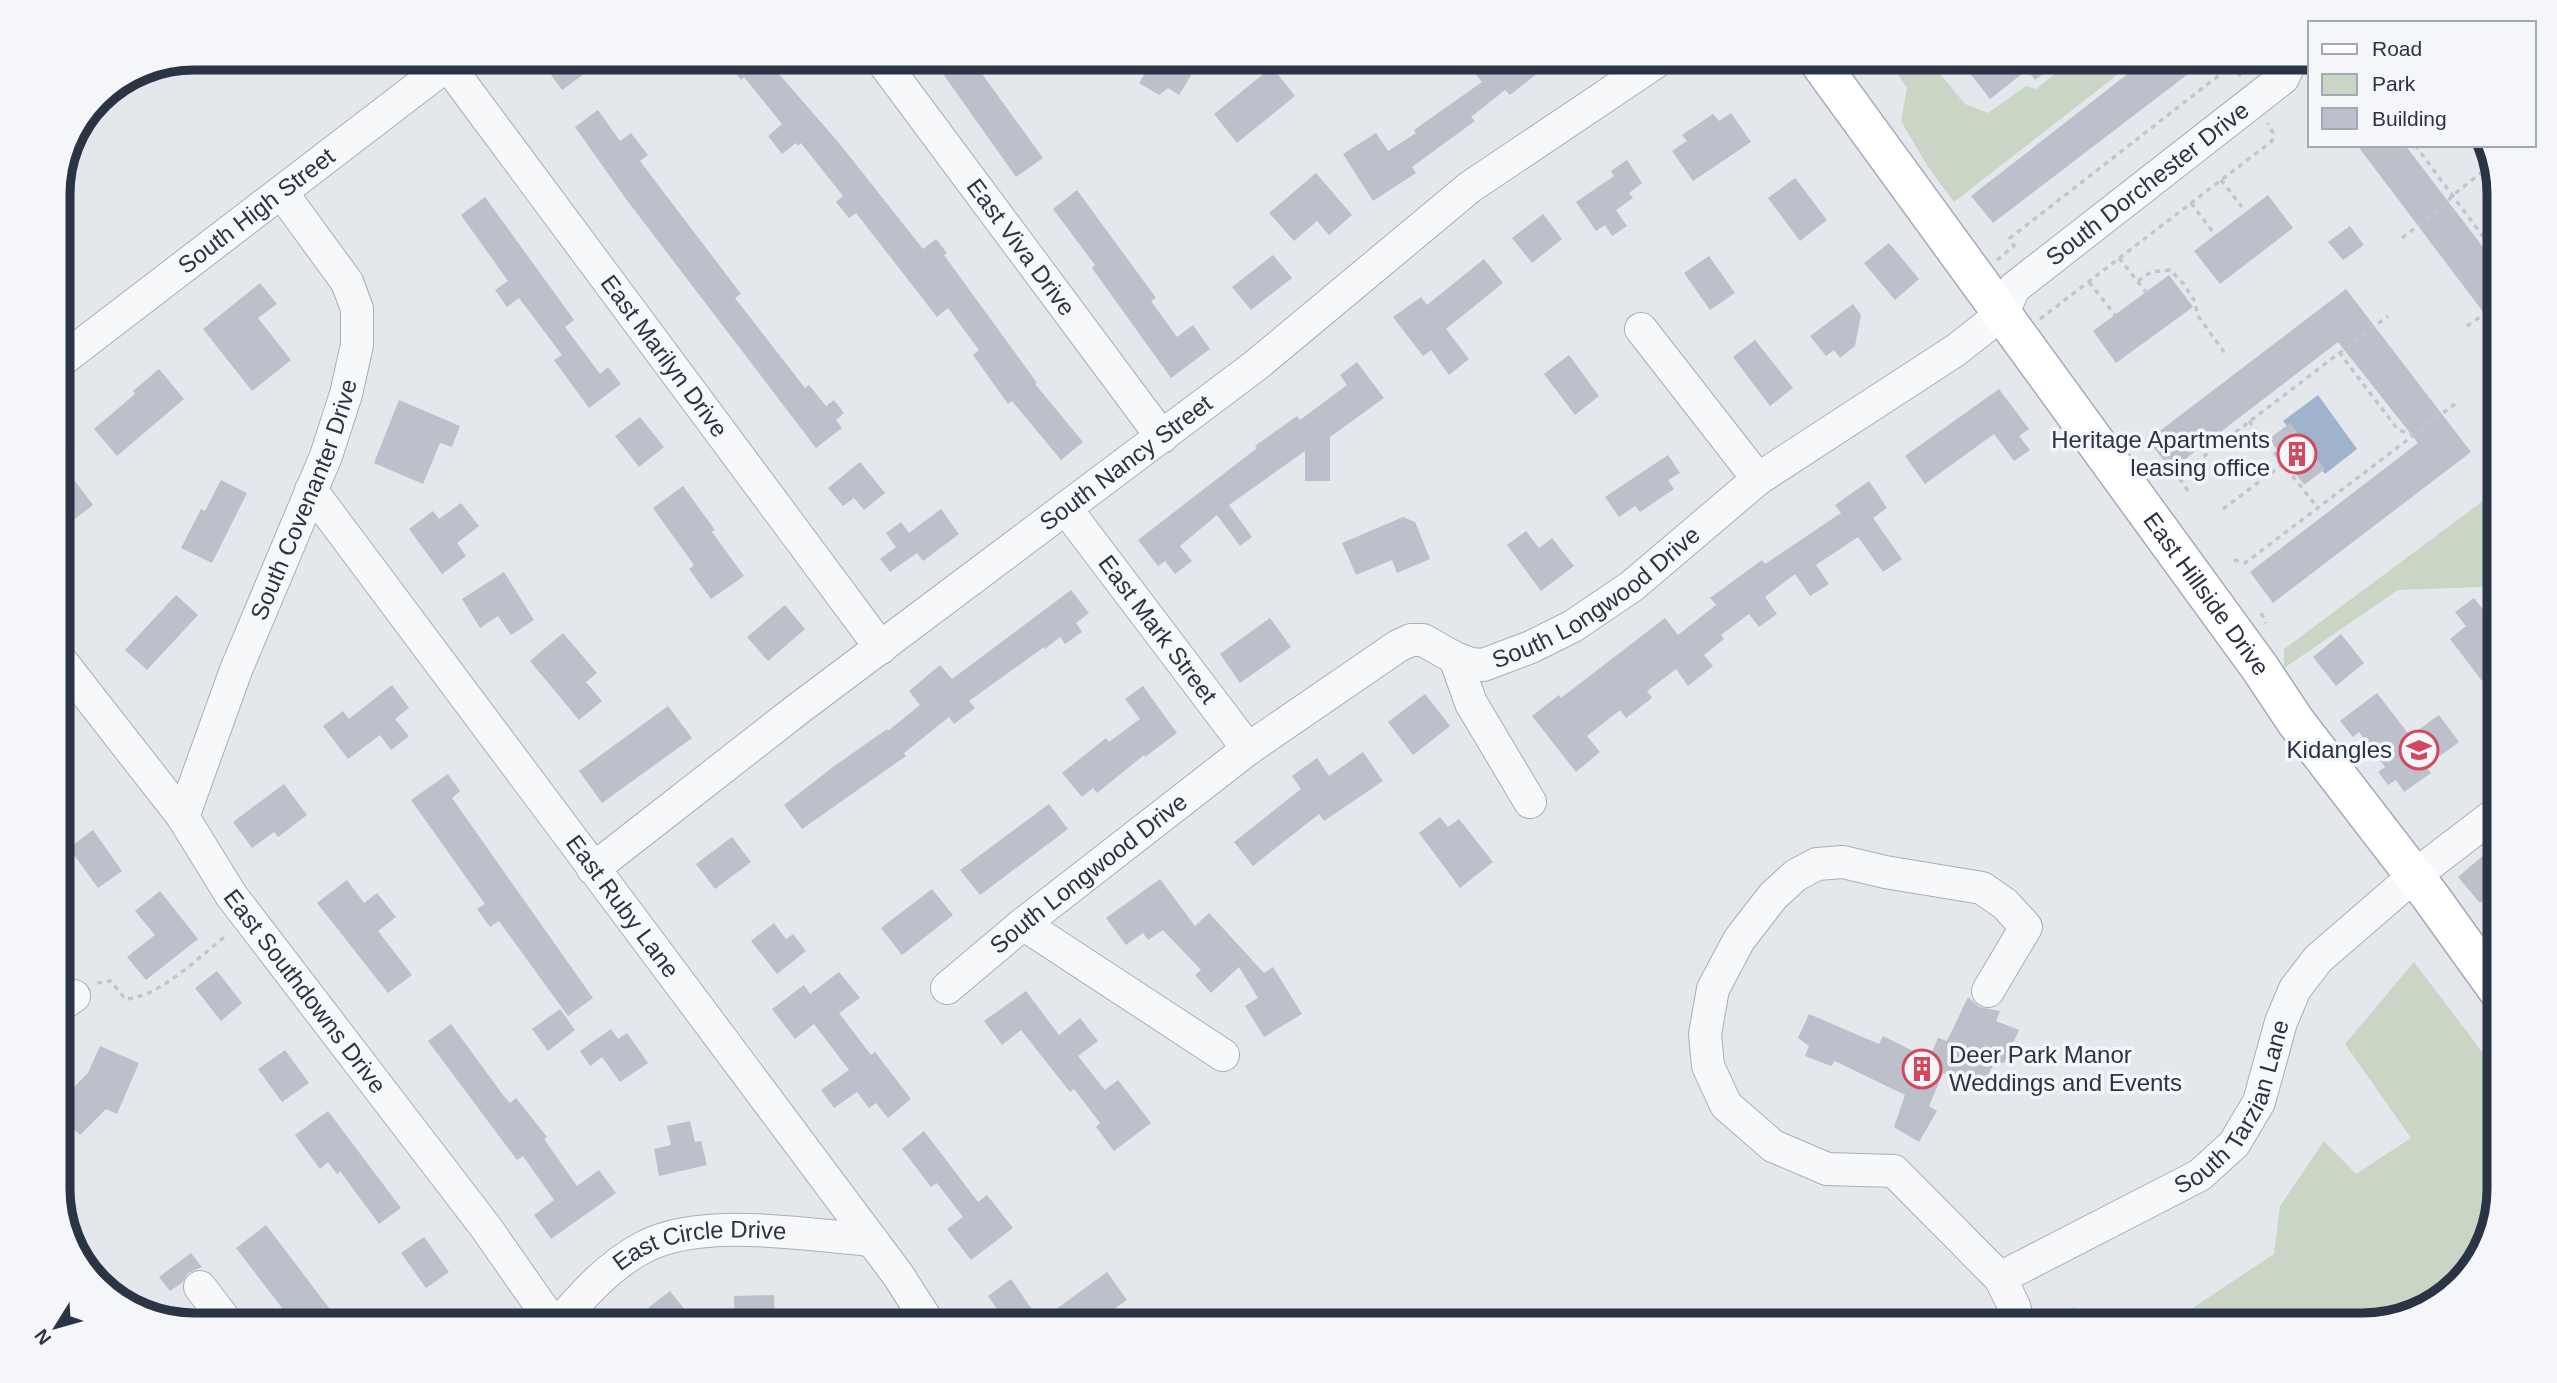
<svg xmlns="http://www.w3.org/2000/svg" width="2557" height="1383" viewBox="0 0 2557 1383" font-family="Helvetica,sans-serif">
	<rect width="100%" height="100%" fill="#e4e7ec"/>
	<g fill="#c9d6c5">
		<polygon points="1892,58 1927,58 1965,104 1988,113 2026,86 2036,89 2075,58 2139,58 1954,202 1928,167 1901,121 1907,88 1888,60"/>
		<polygon points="2499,489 2499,583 2482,587 2398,590 2284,668 2284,649"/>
		<polygon points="2414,962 2499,1074 2499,1189 2485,1249 2438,1302 2363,1325 2167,1325 2274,1254 2280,1206 2324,1141 2356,1174 2411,1138 2345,1044"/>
		<polygon points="2072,1307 2128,1325 2067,1325"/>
	</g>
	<polygon fill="#9fb4cc" points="2318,395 2357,449 2325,474 2283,421"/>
	<g fill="#bbc0ca">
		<polygon points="554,58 606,58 562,90 544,65"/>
		<polygon points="724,58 765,58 839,143 923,249 936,239 947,253 944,255 1037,383 1035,384 1083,442 1061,460 1012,401 1008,404 973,355 979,350 948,308 937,317 856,213 849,218 836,202 843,196 801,143 798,146 796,143 782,154 768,136 782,124 744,77 741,80"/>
		<polygon points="945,58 961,58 968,68 974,63 1043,158 1016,177 936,64"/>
		<polygon points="1116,58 1177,58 1195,69 1179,95 1168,88 1159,95 1139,83 1144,75"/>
		<polygon points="1488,58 1535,58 1543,69 1510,95 1505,90 1471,117 1475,121 1412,167 1416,173 1373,201 1343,154 1376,133 1388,151 1416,133 1414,130 1482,82 1472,70"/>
		<polygon points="1958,58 2064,58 2035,80 2027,70 1990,99"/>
		<polygon points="2148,58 2209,58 1993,223 1971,196"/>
		<polygon points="1272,67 1295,96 1237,143 1214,114"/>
		<polygon points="598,110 620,141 631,133 648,155 640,161 741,294 735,298 805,388 809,385 826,406 834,400 844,413 836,420 842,428 816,448 626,199 575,127"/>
		<polygon points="1731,113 1751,142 1693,181 1672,151 1687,141 1682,135 1713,114 1719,121"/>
		<polygon points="2357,145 2405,145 2499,268 2499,333"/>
		<polygon points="1627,160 1642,183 1629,193 1633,198 1616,210 1627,226 1612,236 1605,225 1596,231 1576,202 1614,176 1611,171"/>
		<polygon points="1316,173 1352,215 1329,235 1317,221 1294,241 1269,213"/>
		<polygon points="1795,178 1827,220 1800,241 1768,198"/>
		<polygon points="1077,190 1156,298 1151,301 1177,337 1193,325 1210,349 1171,378 1092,268 1095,265 1053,209"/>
		<polygon points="2268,195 2293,228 2220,284 2194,251"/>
		<polygon points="485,197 574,320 565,327 600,374 608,367 621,384 589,408 554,360 562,355 519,298 507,307 495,290 508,281 461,215"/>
		<polygon points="1543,214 1562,239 1532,263 1512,238"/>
		<polygon points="2350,226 2364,245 2343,260 2328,242"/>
		<polygon points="1889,243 1919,279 1895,300 1864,263"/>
		<polygon points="1273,255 1292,278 1251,310 1232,287"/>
		<polygon points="1709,256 1735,293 1710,310 1684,273"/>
		<polygon points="1484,259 1503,283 1446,329 1469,359 1449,375 1431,350 1423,356 1393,317 1421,297 1427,305"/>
		<polygon points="2169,275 2193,307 2116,363 2093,331"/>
		<polygon points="260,283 277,304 258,318 291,360 252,391 203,329"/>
		<polygon points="2346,289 2471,452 2273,603 2250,572 2418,443 2338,342 2171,470 2148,440"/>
		<polygon points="1853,304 1861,315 1855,346 1840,358 1834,350 1826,356 1810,336"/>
		<polygon points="1755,340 1793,388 1770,406 1733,357"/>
		<polygon points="1569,355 1599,396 1575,415 1544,374"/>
		<polygon points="1357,362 1384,398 1330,437 1330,481 1305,481 1305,451 1229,505 1252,537 1240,546 1217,515 1180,546 1192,561 1175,574 1165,561 1158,566 1138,540 1257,448 1255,446 1297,416 1300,420 1347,385 1340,375"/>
		<polygon points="159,369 184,399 117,456 94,429 135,394 133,391"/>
		<polygon points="1999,389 2029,429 2019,436 2030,450 2014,461 1994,434 1925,484 1905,456"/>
		<polygon points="399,400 460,426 452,447 440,443 423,484 374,463"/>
		<polygon points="640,417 664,447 639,467 615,436"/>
		<polygon points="2290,423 2325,469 2304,485 2269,439"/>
		<polygon points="1668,455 1680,473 1668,480 1674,489 1640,512 1635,506 1619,517 1605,497"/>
		<polygon points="860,462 885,493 864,510 854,498 843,506 828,488"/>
		<polygon points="68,472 93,505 58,532 58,480"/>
		<polygon points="221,480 247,493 212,563 181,548 201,509 205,511"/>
		<polygon points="1869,481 1887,508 1873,518 1902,559 1883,572 1858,537 1816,565 1829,584 1810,596 1795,574 1765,597 1777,614 1759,627 1749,614 1721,635 1724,639 1704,655 1713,666 1688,686 1676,669 1647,691 1652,698 1626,718 1620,710 1587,736 1600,752 1576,772 1532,716 1559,695 1561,698 1665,618 1678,635 1716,605 1710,598 1762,560 1765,564 1841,513 1835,505"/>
		<polygon points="683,486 715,530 712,532 744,576 711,599 689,569 694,565 653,508"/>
		<polygon points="461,503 479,526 457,543 466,556 442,574 409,529 433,511 439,519"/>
		<polygon points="941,509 959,534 923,561 917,553 890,572 880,559 896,547 886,533 901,522 909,533"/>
		<polygon points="1403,517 1415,522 1430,559 1397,573 1392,560 1356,575 1342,543"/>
		<polygon points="1526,531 1539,548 1552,538 1574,566 1541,591 1507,545"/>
		<polygon points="504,572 534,620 511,635 498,616 480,628 462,599"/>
		<polygon points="1071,590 1089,613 1076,623 1082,632 1065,644 1060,637 1045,649 1044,647 969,701 975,708 954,724 949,717 904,753 906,756 802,829 784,805 833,767 887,729 888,731 920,705 909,691 940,665 952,679"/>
		<polygon points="176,595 198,615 147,670 125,650"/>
		<polygon points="2474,598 2499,630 2499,667 2482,681 2450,639 2466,626 2455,612"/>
		<polygon points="785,605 805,629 768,661 747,637"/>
		<polygon points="1270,618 1291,647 1240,683 1220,654"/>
		<polygon points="563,633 597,673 586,682 602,701 579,720 530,661"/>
		<polygon points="2341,634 2364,663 2336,686 2313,657"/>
		<polygon points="392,685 409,708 395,719 409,736 391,750 380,735 348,759 323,726 343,711 349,719"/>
		<polygon points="1143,686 1177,733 1145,757 1144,755 1097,793 1093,788 1082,797 1062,773 1106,738 1109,742 1140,719 1125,699"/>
		<polygon points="2377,693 2410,736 2439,715 2459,742 2426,766 2431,773 2404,792 2396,780 2388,785 2378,772 2385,767 2359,732 2353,737 2340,721"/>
		<polygon points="1425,694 1450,726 1413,755 1388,722"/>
		<polygon points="668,706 692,738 602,803 579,771"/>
		<polygon points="1363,752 1383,781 1324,821 1319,814 1253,866 1234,842 1301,789 1292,776 1317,758 1329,776"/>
		<polygon points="448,774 460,791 452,798 593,998 568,1016 499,921 490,927 477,909 485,904 411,800"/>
		<polygon points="284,784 307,815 278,837 274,832 252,848 233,822"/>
		<polygon points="1049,804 1068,829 980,895 960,870"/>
		<polygon points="1440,817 1448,827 1459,819 1493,862 1460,888 1419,833"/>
		<polygon points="93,830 122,871 98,888 69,848"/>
		<polygon points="732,837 751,862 715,889 696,864"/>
		<polygon points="2499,842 2499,887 2480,903 2458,877"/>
		<polygon points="1160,879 1195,926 1209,913 1264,973 1273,967 1302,1014 1264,1037 1245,1006 1258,998 1239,967 1211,993 1195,975 1201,970 1163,930 1148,940 1143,933 1126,945 1106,918"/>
		<polygon points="347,880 364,903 377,893 396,917 378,931 412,975 388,993 317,903"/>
		<polygon points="932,889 953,915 902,955 881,928"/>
		<polygon points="160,891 198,939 146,980 127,957 155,935 135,911"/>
		<polygon points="774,923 786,939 793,934 806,951 777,974 751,941"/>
		<polygon points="217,971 242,1003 221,1021 195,988"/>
		<polygon points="839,972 860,998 839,1013 871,1055 875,1052 911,1099 888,1118 876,1103 869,1108 857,1092 834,1108 821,1090 849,1070 814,1024 795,1039 772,1009 804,985 810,994"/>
		<polygon points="1026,991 1059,1035 1080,1018 1098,1041 1078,1056 1105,1090 1118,1080 1151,1123 1114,1151 1096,1127 1100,1123 1074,1089 1070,1092 1021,1030 1002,1045 984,1021"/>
		<polygon points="1968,997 1979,1007 2000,1011 1996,1021 2019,1030 2004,1063 1995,1062 1986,1079 1979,1077 1977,1086 1943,1073 1929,1106 1937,1111 1919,1142 1894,1127 1905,1095 1835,1061 1831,1066 1805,1056 1809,1046 1798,1038 1809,1014 1879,1044 1883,1036 1929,1059 1938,1038 1947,1041"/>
		<polygon points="560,1009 575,1030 548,1051 532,1029"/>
		<polygon points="451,1024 503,1095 510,1103 516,1098 547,1137 544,1139 577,1186 599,1170 616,1193 551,1239 534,1215 554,1200 523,1156 517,1160 428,1041"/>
		<polygon points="611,1029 618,1039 627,1033 648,1063 620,1082 602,1057 590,1066 580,1051"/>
		<polygon points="100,1046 139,1063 117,1114 106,1109 80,1135 58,1114 58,1103 88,1073"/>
		<polygon points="285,1050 309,1083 282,1102 258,1069"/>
		<polygon points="328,1111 401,1208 379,1224 340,1171 337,1174 328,1162 320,1169 295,1135"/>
		<polygon points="690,1121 695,1142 701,1141 707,1165 659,1176 654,1149 671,1145 667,1126"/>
		<polygon points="924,1131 978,1202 987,1195 1013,1228 971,1260 947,1229 963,1217 937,1183 931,1187 902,1149"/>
		<polygon points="266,1225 342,1325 295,1325 236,1248"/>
		<polygon points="424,1237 449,1272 426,1288 401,1253"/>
		<polygon points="191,1253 202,1267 188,1273 183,1282 170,1291 159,1277"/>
		<polygon points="1107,1272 1127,1300 1091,1325 1008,1325 988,1296 1011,1279 1040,1321"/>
		<polygon points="670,1291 697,1325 661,1325 648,1308"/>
		<polygon points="774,1295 775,1325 735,1325 734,1296"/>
	</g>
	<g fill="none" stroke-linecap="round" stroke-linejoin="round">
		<defs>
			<g id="minor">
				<path id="s1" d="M880 58 1162 437"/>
				<path id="s2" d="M447 64 881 648"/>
				<polyline points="1641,329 1758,479"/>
				<path id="s3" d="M58 363 456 58"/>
				<path id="s4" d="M311 490 898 1275 930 1325"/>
				<path id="s5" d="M1067 510 1248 749"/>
				<path id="s6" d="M58 657 183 817 231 895 487 1229 554 1325"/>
				<polyline points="1455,658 1471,703 1530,802"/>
				<path id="s7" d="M183 817 236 670 326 456 346 394 357 345V309L347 282 282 193"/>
				<path id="s8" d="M593 869 798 709 1255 366 1470 187 1662 58"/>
				<polyline points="1023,924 1223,1055"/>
				<path id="s9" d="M947 988 1023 924 1248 749 1398 646 1411 640H1423L1455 658 1471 664 1483 665 1531 647 1573 626 1632 586 1758 479 1956 350 2003 313 2014 288 2283 78 2292 58"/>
				<polyline points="1988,991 2026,927 2005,904 1982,888 1885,872 1843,862 1817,864 1796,875 1773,896 1739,940 1713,989 1705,1034 1708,1066 1726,1105 1773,1146 1827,1169 1894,1171 2000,1278"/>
				<polyline points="58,1007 74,996"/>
				<polyline points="200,1287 229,1325"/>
				<path id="s10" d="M557 1325C582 1296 609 1265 644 1247 702 1216 807 1235 872 1240"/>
				<path id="s11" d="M2019 1325 2014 1306 2000 1278 2200 1175 2234 1144 2259 1102 2281 1022 2295 989 2318 959 2414 876 2499 811"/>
			</g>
			<g id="major">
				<path id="s12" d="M1816 58 2260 668 2296 722 2430 896 2499 992"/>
			</g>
		</defs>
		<use href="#minor" stroke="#a9aeb7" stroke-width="34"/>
		<use href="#major" stroke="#a3abb8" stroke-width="41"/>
		<g stroke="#c2c5cb" stroke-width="3.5" stroke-dasharray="5 5" stroke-linecap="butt">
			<polyline points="395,73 395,65 403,58"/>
			<polyline points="2415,145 2499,258"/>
			<polyline points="2485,145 2485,146"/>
			<polyline points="2221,180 2242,207"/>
			<polyline points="2191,203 2212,231"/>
			<polyline points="2402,238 2445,205 2452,196 2492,164"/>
			<polyline points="2119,258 2146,292"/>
			<polyline points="1997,260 2014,246 2010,238 2231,66 2242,77"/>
			<polyline points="2138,281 2151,272 2170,270 2183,283 2194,300 2198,316 2224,352"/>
			<polyline points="2089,282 2115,315"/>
			<polyline points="2040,319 2272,141 2273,133 2268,123"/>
			<polyline points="2467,326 2499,304"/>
			<polyline points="2339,352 2398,430 2412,434"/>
			<polyline points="2249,421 2317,507"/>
			<polyline points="2188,491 2178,476 2388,316"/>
			<polyline points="2223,509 2283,464"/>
			<polyline points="2234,560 2245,563 2455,404"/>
			<polyline points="2261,613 2266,623"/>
			<path d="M97 983 111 981 125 999C159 998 201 955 227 935"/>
		</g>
		<use href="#minor" stroke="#f7f8fa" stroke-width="32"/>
		<use href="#major" stroke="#fff" stroke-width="38"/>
	</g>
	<defs>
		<symbol id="building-ring" viewBox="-11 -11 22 22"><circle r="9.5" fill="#f4f6f9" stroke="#d1495b" stroke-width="1.5"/><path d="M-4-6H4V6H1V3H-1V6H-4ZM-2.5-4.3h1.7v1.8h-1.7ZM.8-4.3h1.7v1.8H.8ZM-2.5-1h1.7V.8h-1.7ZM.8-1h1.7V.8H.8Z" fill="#d1495b"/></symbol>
		<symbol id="school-ring" viewBox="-11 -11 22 22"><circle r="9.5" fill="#f4f6f9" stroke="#d1495b" stroke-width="1.5"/><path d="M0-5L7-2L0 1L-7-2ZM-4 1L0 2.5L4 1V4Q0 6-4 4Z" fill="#d1495b"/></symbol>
	</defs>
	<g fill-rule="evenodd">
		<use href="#building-ring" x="2275" y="432" width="44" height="44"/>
		<use href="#school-ring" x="2397" y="728" width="44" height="44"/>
		<use href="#building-ring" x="1900" y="1047" width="44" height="44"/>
	</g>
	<g text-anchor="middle" stroke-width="7" stroke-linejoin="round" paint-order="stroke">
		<g font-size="24" fill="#2b3445" stroke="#f4f6f9">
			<text dy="8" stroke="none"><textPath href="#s9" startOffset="1486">South Dorchester Drive</textPath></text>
			<text dy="8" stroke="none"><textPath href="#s3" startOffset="250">South High Street</textPath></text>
			<text dy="8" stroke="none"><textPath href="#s1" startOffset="236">East Viva Drive</textPath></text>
			<text dy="8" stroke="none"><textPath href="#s2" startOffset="364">East Marilyn Drive</textPath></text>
			<text dy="8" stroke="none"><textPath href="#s8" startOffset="670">South Nancy Street</textPath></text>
			<text dy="8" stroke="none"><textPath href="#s7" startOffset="340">South Covenanter Drive</textPath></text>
			<text dy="8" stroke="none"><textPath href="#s9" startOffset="791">South Longwood Drive</textPath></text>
			<text dy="8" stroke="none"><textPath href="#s12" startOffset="663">East Hillside Drive</textPath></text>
			<text dy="8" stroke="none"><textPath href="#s5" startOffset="150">East Mark Street</textPath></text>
			<text dy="8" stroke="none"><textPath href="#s9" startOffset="182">South Longwood Drive</textPath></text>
			<text dy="8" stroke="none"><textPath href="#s4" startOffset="520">East Ruby Lane</textPath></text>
			<text dy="8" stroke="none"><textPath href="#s6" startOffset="416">East Southdowns Drive</textPath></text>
			<text dy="8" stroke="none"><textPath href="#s11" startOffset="352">South Tarzian Lane</textPath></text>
			<text dy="8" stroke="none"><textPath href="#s10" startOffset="173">East Circle Drive</textPath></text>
		</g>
		<g font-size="24" fill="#2b3445" stroke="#f4f6f9" text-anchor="end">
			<text x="2270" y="448">Heritage Apartments<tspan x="2270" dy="28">leasing office</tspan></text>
			<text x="2392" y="758">Kidangles</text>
			<text x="1949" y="1063" text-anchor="start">Deer Park Manor<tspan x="1949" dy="28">Weddings and Events</tspan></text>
		</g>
	</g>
	<path d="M0 0H2557V1383H0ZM194 70H2363A124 124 0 0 1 2487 194V1189A124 124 0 0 1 2363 1313H194A124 124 0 0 1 70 1189V194A124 124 0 0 1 194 70Z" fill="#f4f6f9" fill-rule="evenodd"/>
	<path fill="none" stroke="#2b3445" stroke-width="9" d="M194 70H2363A124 124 0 0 1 2487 194V1189A124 124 0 0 1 2363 1313H194A124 124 0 0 1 70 1189V194A124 124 0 0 1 194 70Z"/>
	<rect x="2308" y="21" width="228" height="126" fill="#f4f6f9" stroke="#a4a8b1" stroke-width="2"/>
	<rect x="2322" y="44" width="35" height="10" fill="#ffffff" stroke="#a4a8b1" stroke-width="2"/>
	<text x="2372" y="56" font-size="21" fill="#2b3445">Road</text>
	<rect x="2322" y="74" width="35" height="21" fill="#c9d6c5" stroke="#a4a8b1" stroke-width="2"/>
	<text x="2372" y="91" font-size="21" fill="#2b3445">Park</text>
	<rect x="2322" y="108" width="35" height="21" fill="#bbc0ca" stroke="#a4a8b1" stroke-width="2"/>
	<text x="2372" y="126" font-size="21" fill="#2b3445">Building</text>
	<g transform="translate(56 1327) rotate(233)" stroke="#f4f6f9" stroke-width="5" paint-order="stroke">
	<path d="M0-5L12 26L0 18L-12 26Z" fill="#2b3445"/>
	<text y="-10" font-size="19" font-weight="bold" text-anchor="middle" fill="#2b3445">N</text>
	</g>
</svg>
